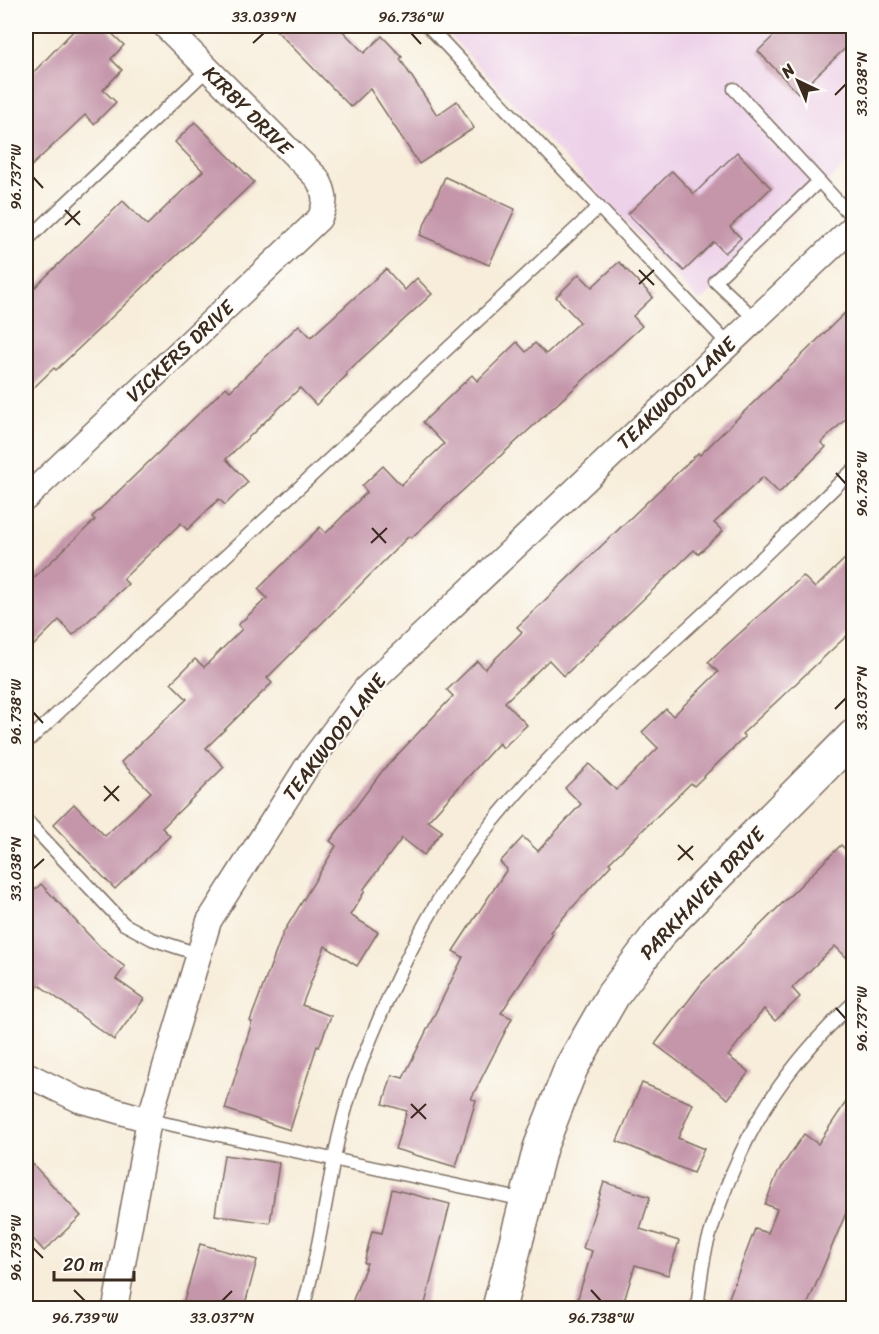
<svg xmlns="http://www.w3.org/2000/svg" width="879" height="1334" viewBox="0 0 879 1334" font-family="Sriracha,sans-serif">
	<rect width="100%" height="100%" fill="#fdfcf7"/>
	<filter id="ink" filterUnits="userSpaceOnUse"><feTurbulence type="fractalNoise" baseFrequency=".0167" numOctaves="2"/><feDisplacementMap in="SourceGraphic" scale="12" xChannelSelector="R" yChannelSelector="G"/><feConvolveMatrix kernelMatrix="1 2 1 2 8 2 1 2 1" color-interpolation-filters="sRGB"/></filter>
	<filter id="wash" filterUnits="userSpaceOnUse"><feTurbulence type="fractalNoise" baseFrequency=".008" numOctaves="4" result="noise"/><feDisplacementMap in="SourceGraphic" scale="24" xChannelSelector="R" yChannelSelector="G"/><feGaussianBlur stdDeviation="1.35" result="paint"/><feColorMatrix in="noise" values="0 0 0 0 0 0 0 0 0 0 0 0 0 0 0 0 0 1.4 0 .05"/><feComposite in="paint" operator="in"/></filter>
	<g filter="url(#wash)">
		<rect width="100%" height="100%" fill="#f7edda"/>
		<polygon fill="#edd1e9" points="441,26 853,26 853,158 700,302"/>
		<g id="blocks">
			<g fill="#c596aa">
				<polygon points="78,26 104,26 124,45 111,59 122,70 103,90 116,102 94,124 85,115 26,171 26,80"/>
				<polygon points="272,26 338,26 364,53 382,36 402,57 400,59 437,115 457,101 474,128 419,164 370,89 351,107"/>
				<polygon points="784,26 854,26 854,40 798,93 758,51"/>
				<polygon points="195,122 254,182 56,370 54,368 26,395 26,296 123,201 147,225 203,171 175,142"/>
				<polygon points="737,152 771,188 730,227 741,238 725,253 714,242 684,271 628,214 672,171 694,194"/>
				<polygon points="445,177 515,209 489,265 420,235"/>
				<polygon points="619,262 653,297 633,316 642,326 411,538 409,536 267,678 272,683 206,748 224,767 162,828 170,836 115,889 53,825 74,804 105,836 151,792 121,762 187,699 171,683 195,659 204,667 242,629 238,625 267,598 258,589 320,527 326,533 367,492 362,486 383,466 401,485 444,444 423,422 472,375 477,381 517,342 526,352 535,343 546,354 580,322 556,297 579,274 592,287"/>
				<polygon points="386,269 405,290 417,278 432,294 346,373 347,375 316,405 300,388 226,459 248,482 225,505 219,499 187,530 181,523 123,579 128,584 73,635 59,620 26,653 26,585 95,520 92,517 226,387 230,391 299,325 311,337"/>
				<polygon points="854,304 854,411 821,443 826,447 779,493 763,477 714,523 723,531 698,554 694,550 564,676 549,660 505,702 527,725 503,748 499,743 428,821 442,831 424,855 402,838 363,890 365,891 350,915 378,932 357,966 325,946 302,1005 331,1016 319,1047 317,1046 290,1130 225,1109 252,1022 250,1021 283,933 336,846 330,841 383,770 453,696 447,690 477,661 485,669 522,632 517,627 698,453 700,455"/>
				<polygon points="854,550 854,629 742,734 745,737 694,786 691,783 609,863 611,865 550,932 553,934 501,1013 512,1018 471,1099 476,1100 456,1167 395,1149 407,1111 383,1104 392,1075 403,1078 463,957 453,951 507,869 500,862 523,837 538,851 581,804 565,788 589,764 616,790 658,748 642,732 666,709 673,716 718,672 708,662 803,576 815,588"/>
				<polygon points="841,845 854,858 854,965 835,946 792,988 800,997 775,1021 764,1009 728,1056 749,1072 728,1099 655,1044 702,983"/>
				<polygon points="41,884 102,949 125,967 116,979 144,999 114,1040 39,985 26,998 26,898"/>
				<polygon points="642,1083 693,1104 678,1138 704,1149 693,1173 617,1141"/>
				<polygon points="854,1090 854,1194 806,1308 725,1308 755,1229 768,1233 777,1209 765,1204 778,1172 804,1134 818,1144"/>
				<polygon points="224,1155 279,1163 270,1223 215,1215"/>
				<polygon points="26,1157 81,1216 44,1251 26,1231"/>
				<polygon points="604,1182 650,1197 640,1229 679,1241 668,1275 635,1265 622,1308 575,1308 592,1251 583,1248"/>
				<polygon points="392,1189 450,1204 424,1308 350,1308 367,1263 364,1263 372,1231 382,1233"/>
				<polygon points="200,1244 257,1260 244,1308 182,1308"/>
			</g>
		</g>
	</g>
	<g filter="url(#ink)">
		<use href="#blocks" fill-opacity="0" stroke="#7d6e60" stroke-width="1.5"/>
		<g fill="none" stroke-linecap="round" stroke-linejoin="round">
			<defs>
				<g id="lane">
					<polyline points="428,26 728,344"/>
					<polyline points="734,89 854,219"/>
					<polyline points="26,241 208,69"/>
					<polyline points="755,319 715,281 818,182"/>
					<polyline points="26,743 599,207"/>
					<polyline points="26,820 124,924 152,939 198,954"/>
					<polyline points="149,1120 525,1200"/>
					<path d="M303 1308C326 1231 329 1147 358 1071 382 1008 410 946 445 889 509 785 604 705 692 624 747 573 800 521 854 469"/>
					<path d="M697 1308C700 1286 702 1262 708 1241 738 1140 777 1074 854 1002"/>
				</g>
				<g id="street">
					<path d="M26 498 319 219C327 204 326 193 317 178L165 26"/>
					<polyline points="26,1074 79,1100 149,1120"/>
					<polyline points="115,1308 149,1120 209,921 306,768 366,688 854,226"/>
				</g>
				<polyline id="secondary" points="499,1308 540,1148 571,1068 613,995 662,930 854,736"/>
			</defs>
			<use href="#lane" stroke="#7d6e60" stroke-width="15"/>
			<use href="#street" stroke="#7d6e60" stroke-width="27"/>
			<use href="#secondary" stroke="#7d6e60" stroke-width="36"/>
			<use href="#lane" stroke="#fff" stroke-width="12"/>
			<use href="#street" stroke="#fff" stroke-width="24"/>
			<use href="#secondary" stroke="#fff" stroke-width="33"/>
		</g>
	</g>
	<path fill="none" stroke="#3b2a1e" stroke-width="2" d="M411 33 421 44M253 43 264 33M835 95 846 84M33 177 43 188M65 210 80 225M65 225 80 211M639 270 654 285M639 284 654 270M836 473 846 484M372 528 386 543M371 543 387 528M835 709 846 698M33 712 43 723M104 786 119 801M104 801 119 786M678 845 693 860M678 860 693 846M33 869 44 859M836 1008 846 1019M411 1104 426 1119M411 1118 426 1104M33 1248 43 1258M74 1290 85 1301M591 1290 601 1301M222 1301 232 1291"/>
	<g text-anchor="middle" stroke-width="4.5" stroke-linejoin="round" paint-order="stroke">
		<g font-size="20" fill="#3b2a1e" stroke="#fdfcf7">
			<text transform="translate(248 110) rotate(45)" y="7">KIRBY DRIVE</text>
			<text transform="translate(180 351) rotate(-43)" y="7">VICKERS DRIVE</text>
			<text transform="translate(676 393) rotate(-43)" y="7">TEAKWOOD LANE</text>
			<text transform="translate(334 737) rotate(-52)" y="7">TEAKWOOD LANE</text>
			<text transform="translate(702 893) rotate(-47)" y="7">PARKHAVEN DRIVE</text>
		</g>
	</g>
	<rect width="879" height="1334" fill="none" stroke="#fdfcf7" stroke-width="66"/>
	<g transform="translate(798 81) rotate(316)" stroke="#fdfcf7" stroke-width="4.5" paint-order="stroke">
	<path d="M0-4.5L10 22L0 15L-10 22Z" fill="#3b2a1e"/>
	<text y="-9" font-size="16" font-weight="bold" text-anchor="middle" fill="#3b2a1e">N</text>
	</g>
	<path d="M54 1271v9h80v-9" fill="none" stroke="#3b2a1e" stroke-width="3"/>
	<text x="63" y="1271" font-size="18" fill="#3b2a1e" stroke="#fdfcf7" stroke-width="4.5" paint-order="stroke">20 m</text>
	<rect x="33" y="33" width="813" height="1268" fill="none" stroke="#3b2a1e" stroke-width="2"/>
	<g font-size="15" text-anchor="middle" fill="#3b2a1e">
		<text x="264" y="22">33.039°N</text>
		<text x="411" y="22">96.736°W</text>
		<text transform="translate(862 84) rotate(-90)" y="5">33.038°N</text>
		<text transform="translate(16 177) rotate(-90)" y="5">96.737°W</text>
		<text transform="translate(862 484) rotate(-90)" y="5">96.736°W</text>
		<text transform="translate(862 698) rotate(-90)" y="5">33.037°N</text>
		<text transform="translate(16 712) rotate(-90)" y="5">96.738°W</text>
		<text transform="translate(16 869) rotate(-90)" y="5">33.038°N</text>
		<text transform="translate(862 1019) rotate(-90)" y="5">96.737°W</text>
		<text transform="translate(16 1248) rotate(-90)" y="5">96.739°W</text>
		<text x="85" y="1323">96.739°W</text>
		<text x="222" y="1323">33.037°N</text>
		<text x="601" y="1323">96.738°W</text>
	</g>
</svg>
